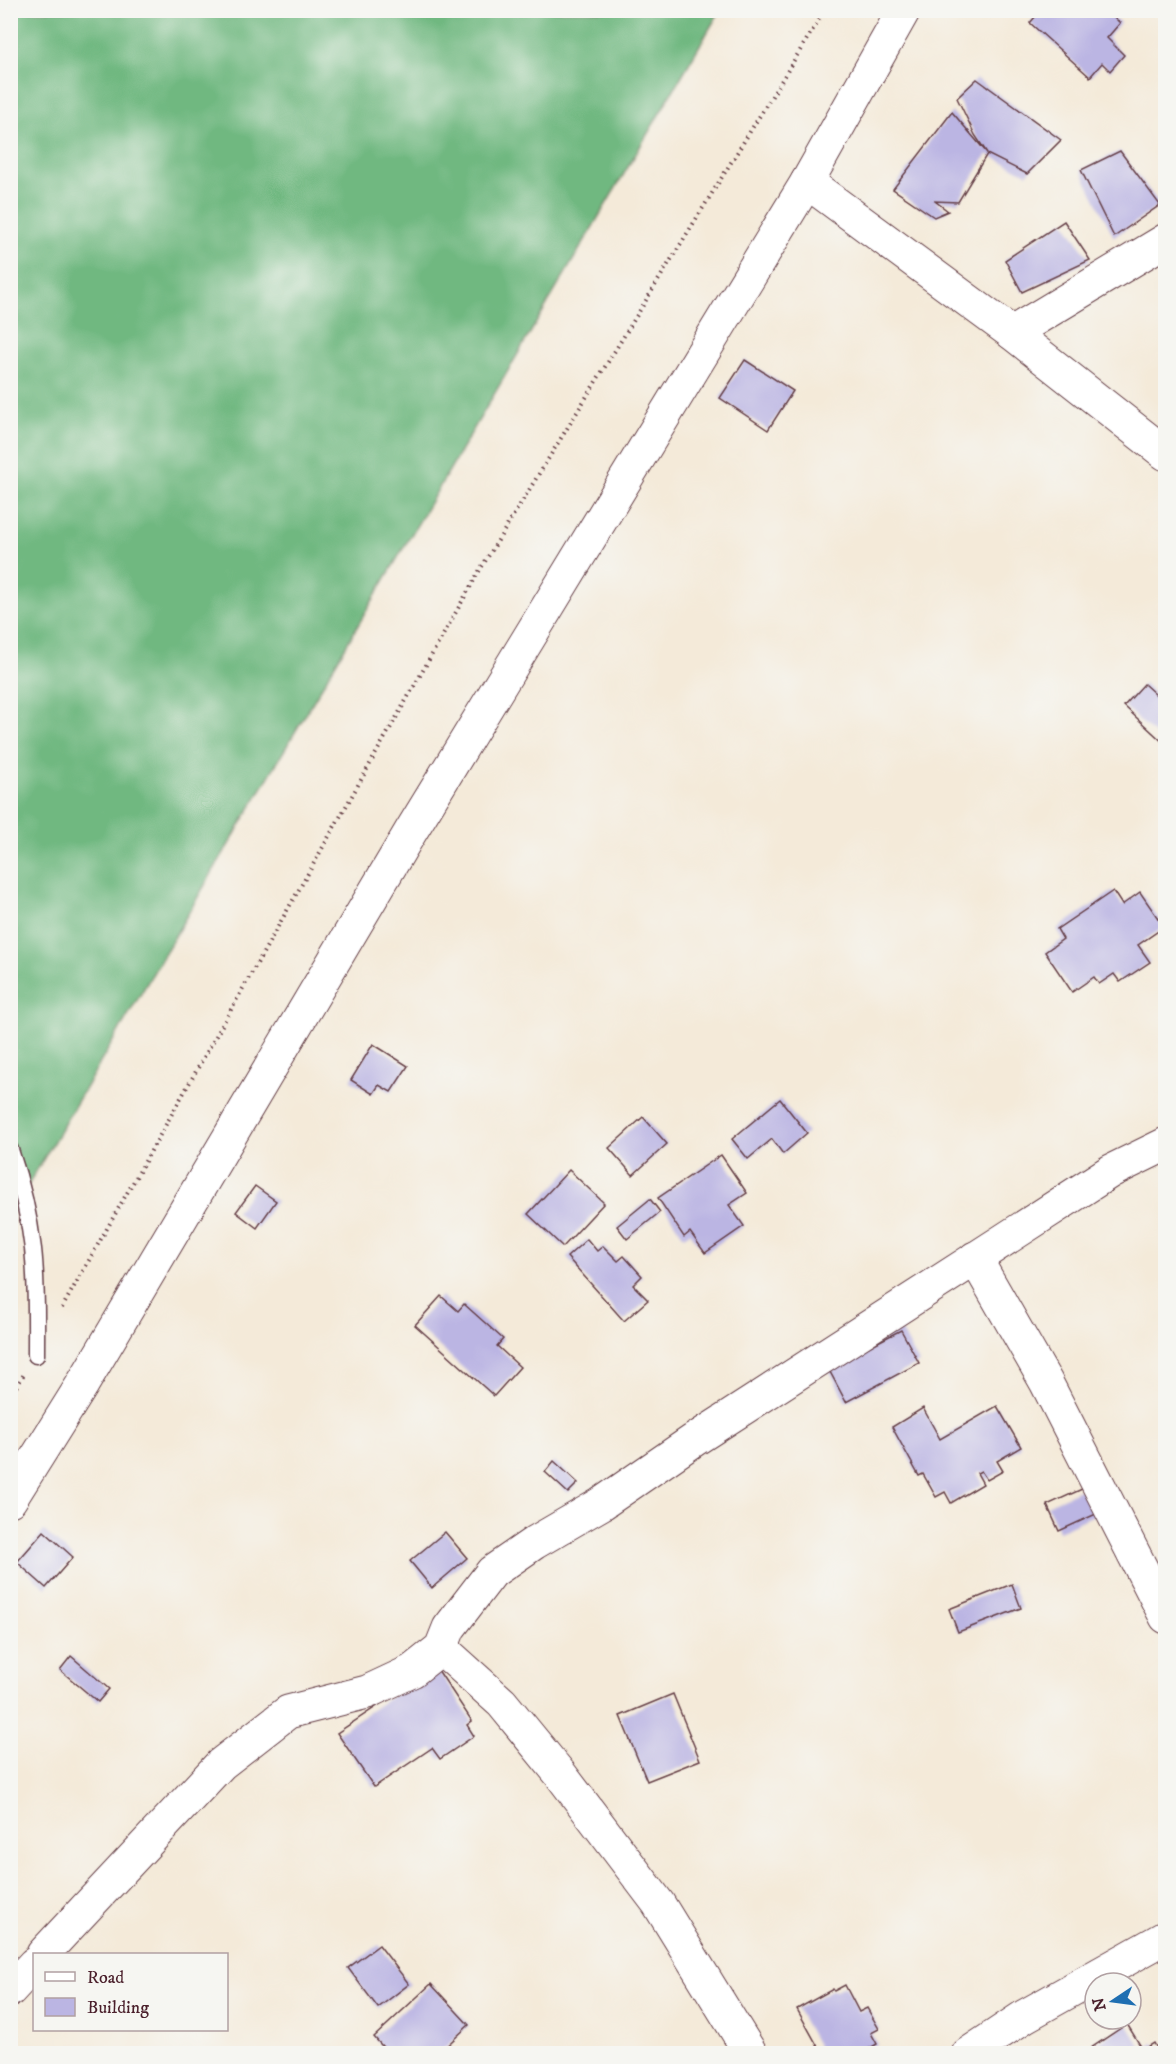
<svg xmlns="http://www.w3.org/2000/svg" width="1176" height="2064" viewBox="0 0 1176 2064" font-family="'IM FELL DW Pica',serif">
	<rect width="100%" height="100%" fill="#f6f6f2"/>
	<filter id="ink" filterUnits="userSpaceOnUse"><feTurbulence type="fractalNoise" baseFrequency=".0167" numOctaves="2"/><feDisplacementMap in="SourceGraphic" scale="12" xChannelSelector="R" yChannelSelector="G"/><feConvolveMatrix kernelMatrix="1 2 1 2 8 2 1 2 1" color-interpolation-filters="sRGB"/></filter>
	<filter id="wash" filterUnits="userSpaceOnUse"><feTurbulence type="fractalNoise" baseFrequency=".008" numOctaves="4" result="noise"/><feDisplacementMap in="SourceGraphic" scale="24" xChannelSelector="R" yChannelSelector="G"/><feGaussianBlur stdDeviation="1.35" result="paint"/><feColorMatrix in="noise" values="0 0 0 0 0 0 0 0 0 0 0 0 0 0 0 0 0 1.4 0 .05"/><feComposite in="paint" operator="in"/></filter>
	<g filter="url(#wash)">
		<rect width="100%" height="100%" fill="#f4ead9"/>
		<polygon fill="#6fb880" stroke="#5c6c56" stroke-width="1.5" points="11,11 720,11 11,1214"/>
		<g id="blocks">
			<g fill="#bbb5e3">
				<polygon points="1041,10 1107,10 1120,23 1107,38 1124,55 1110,71 1102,63 1090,77 1030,23"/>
				<polygon points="977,79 1061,140 1027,174 987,154 958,202 935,201 948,211 934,217 893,189 952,112 987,153 975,135 957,98"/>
				<polygon points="1120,151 1160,205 1114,237 1081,170"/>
				<polygon points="1064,221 1090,260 1022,292 1005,260"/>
				<polygon points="745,360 793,391 768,430 720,398"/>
				<polygon points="1144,684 1166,704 1166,745 1124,706"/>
				<polygon points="1113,891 1122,905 1140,892 1164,927 1138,945 1150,962 1120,982 1114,974 1099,984 1094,977 1072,992 1045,952 1063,939 1057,929"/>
				<polygon points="373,1044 408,1066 391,1092 379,1085 373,1094 351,1080"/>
				<polygon points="780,1099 807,1133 783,1154 772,1139 748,1159 732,1139"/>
				<polygon points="643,1117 667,1144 633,1175 609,1148"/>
				<polygon points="721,1155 747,1193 729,1205 744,1226 705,1253 690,1232 684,1237 658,1198"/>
				<polygon points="569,1170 604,1203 563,1247 528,1214"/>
				<polygon points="255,1186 276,1201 257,1228 236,1212"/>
				<polygon points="650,1199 660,1212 627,1239 617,1226"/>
				<polygon points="587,1239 597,1251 603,1246 618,1261 624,1256 642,1276 633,1285 648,1300 624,1321 567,1257"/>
				<polygon points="441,1296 458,1311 464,1304 503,1339 497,1346 520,1367 494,1396 415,1325"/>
				<polygon points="901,1330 919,1363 846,1402 828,1368"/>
				<polygon points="997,1406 1021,1447 997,1461 1003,1471 987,1480 981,1471 977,1473 983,1484 951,1503 945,1492 936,1497 923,1474 919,1476 892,1427 923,1408 940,1439"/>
				<polygon points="554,1461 578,1483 568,1493 545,1472"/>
				<polygon points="1095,1483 1107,1509 1059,1531 1047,1505"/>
				<polygon points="44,1531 73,1557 46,1588 17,1562"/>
				<polygon points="445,1532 467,1558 432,1588 410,1561"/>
				<polygon points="1012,1584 1021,1608 958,1632 949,1609"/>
				<polygon points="71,1656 109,1689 98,1702 60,1670"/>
				<polygon points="436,1667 472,1721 467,1725 474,1736 440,1759 432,1748 374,1787 337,1733"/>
				<polygon points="673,1694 700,1760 647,1781 620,1716"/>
				<polygon points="379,1945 409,1984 378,2008 348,1968"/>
				<polygon points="431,1984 469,2025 438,2054 389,2054 374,2037"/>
				<polygon points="845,1985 859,2012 867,2008 879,2029 871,2033 877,2044 860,2054 833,2054 831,2050 822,2054 797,2009 833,1989 834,1991"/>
				<polygon points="1127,2024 1143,2050 1154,2043 1160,2054 1082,2054"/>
			</g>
		</g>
	</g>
	<g filter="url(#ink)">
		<use href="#blocks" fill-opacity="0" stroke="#643d45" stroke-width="1.5"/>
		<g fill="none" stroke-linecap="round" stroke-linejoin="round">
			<defs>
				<path id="lane" d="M10 1150C21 1182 29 1215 33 1249 37 1284 36 1319 36 1355"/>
				<g id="street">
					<polyline points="807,182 1012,333 1166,454"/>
					<polyline points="1012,333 1166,240"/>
					<polyline points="975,1258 1046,1382 1166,1617"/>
					<polyline points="10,1500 82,1385 411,831 807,182 904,10"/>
					<polyline points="441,1648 502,1703 561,1775 658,1903 751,2054"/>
					<polyline points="43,1954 221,1764 288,1712 367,1692 412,1671 441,1648 449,1628 492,1572 534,1543 601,1504 694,1440 1111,1171 1166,1144"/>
					<polyline points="10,1990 34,1964"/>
					<polyline points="968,2054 1025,2016 1166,1937"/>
				</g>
			</defs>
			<use href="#lane" stroke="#643d45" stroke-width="19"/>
			<use href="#street" stroke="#643d45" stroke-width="35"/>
			<g stroke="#643d45" stroke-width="4" stroke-dasharray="1.5 4.5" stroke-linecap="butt">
				<polyline points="62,1308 481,568 825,10"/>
				<polyline points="10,1397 24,1374"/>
			</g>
			<use href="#lane" stroke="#fff" stroke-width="16"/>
			<use href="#street" stroke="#fff" stroke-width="33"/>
		</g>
	</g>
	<rect width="1176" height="2064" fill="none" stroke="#f6f6f2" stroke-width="36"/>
	<rect x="33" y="1953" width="195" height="78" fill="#f6f6f2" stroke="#b1a0a2" stroke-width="1.5"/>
	<rect x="45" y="1972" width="30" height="9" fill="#ffffff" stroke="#b1a0a2" stroke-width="1.5"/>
	<text x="87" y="1983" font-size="18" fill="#4a1f2b">Road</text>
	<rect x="45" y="1998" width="30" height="18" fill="#bbb5e3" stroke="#b1a0a2" stroke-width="1.5"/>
	<text x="87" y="2013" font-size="18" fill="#4a1f2b">Building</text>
	<g transform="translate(1113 2001) rotate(257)"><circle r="28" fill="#f6f6f2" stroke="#b1a0a2" stroke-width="1.5"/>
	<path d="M0-4.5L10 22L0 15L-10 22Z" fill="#1f6fb2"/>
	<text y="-9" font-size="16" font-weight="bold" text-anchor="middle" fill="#4a1f2b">N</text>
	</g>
</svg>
